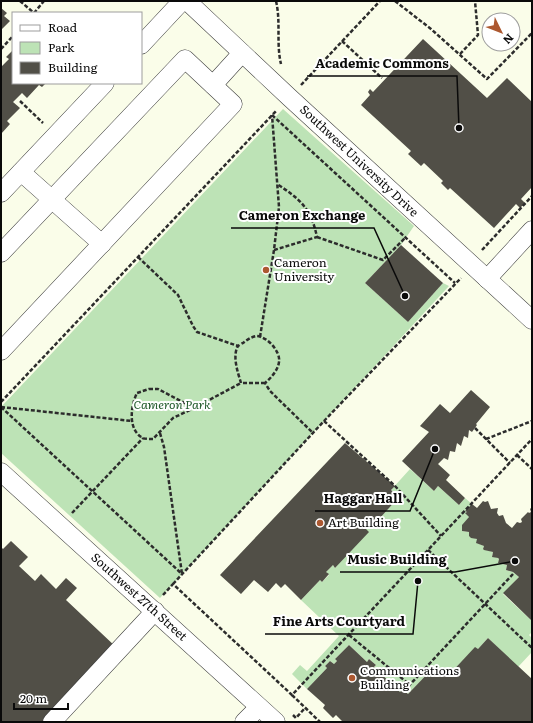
<svg xmlns="http://www.w3.org/2000/svg" width="533" height="723" viewBox="0 0 533 723" font-family="Literata,serif">
	<rect width="100%" height="100%" fill="#fafde9"/>
	<g fill="#bde3b6">
		<polygon points="283,109 414,226 401,245 365,283 408,322 443,283 449,286 160,598 1,453 1,407"/>
		<polygon points="410,469 434,491 438,486 459,505 465,498 472,504 465,511 467,512 466,513 469,517 462,531 469,532 469,536 477,539 477,543 484,546 483,549 493,552 492,556 498,558 499,559 498,563 507,565 506,570 513,572 519,577 503,594 532,621 532,632 529,635 532,638 532,652 518,667 488,638 478,649 475,648 447,677 443,674 440,677 432,669 408,694 403,689 400,692 374,667 376,665 369,659 367,662 349,645 335,659 337,661 334,664 330,661 325,666 327,668 307,689 292,674 300,665 307,671 339,636 301,600 320,580 322,582 329,575 326,572 333,565 335,568 366,529 378,516 380,518 399,497 391,490"/>
	</g>
	<g fill="#514f47">
		<polygon points="1,8 7,13 4,16 10,21 1,30"/>
		<polygon points="423,39 487,98 507,78 532,102 532,187 521,199 525,203 520,208 516,204 494,228 450,188 448,190 441,183 443,181 424,163 421,166 408,154 411,151 361,105 370,95 368,92 370,89 373,92"/>
		<polygon points="13,50 13,83 46,83 42,87 39,85 27,98 22,93 13,102 20,108 7,121 10,124 1,134 1,65 2,66 9,59 6,57"/>
		<polygon points="401,245 443,283 408,322 365,283"/>
		<polygon points="471,390 490,407 476,424 477,425 472,432 469,430 468,438 464,436 461,446 457,443 455,452 450,451 448,460 444,458 438,464 450,475 446,480 465,498 459,505 438,486 434,491 402,461 429,432 420,426 440,404 450,413"/>
		<polygon points="345,443 395,486 391,490 399,497 380,518 378,516 366,529 369,532 335,568 333,565 326,572 329,574 322,582 320,580 301,600 285,584 281,588 276,583 268,592 254,580 241,594 220,575"/>
		<polygon points="483,501 485,502 488,501 491,509 498,508 497,513 499,516 503,515 506,523 512,528 517,522 520,523 522,522 521,519 528,512 529,513 531,512 530,509 532,507 532,621 503,593 519,577 513,572 506,570 507,565 498,563 499,559 498,558 492,557 493,552 484,550 483,549 484,546 476,543 477,539 471,538 469,536 469,532 462,531 462,525 469,517 465,513 467,512 465,511 472,504 477,508"/>
		<polygon points="11,541 28,557 19,566 35,581 41,574 56,589 66,578 77,588 66,600 116,647 44,722 1,722 1,547 3,549"/>
		<polygon points="488,638 532,679 532,722 343,722 336,715 333,718 323,708 325,705 307,689 327,668 325,666 330,661 334,664 337,661 335,659 349,645 367,662 369,659 376,665 374,667 400,692 403,689 408,694 432,669 440,677 443,673 447,677 475,647 478,649"/>
	</g>
	<g fill="none" stroke-linecap="round" stroke-linejoin="round">
		<defs>
			<g id="minor">
				<polyline points="187,1 289,97 532,320"/>
				<polyline points="141,45 182,1"/>
				<polyline points="213,85 242,53"/>
				<polyline points="21,172 102,244"/>
				<polyline points="1,193 105,83"/>
				<polyline points="1,253 185,59 233,104 1,351"/>
				<polyline points="487,279 532,230"/>
				<polyline points="1,472 276,722"/>
				<polyline points="52,722 155,611"/>
				<polyline points="244,722 259,707"/>
			</g>
		</defs>
		<use href="#minor" stroke="#3d3d3d" stroke-width="19"/>
		<g stroke="#2c2c2c" stroke-width="2.5" stroke-dasharray="4 2" stroke-linecap="butt">
			<polyline points="20,1 34,13"/>
			<path d="M276 1C281 22 276 43 281 64"/>
			<polyline points="395,1 431,29 487,79 532,33"/>
			<polyline points="34,13 44,1"/>
			<polyline points="342,41 382,78"/>
			<polyline points="1,49 13,36"/>
			<polyline points="460,54 478,35 475,1"/>
			<polyline points="301,85 380,1"/>
			<polyline points="20,101 43,123"/>
			<polyline points="272,115 455,283"/>
			<polyline points="317,237 383,260 406,237"/>
			<path d="M274 250 317 237C311 208 300 199 277 184"/>
			<polyline points="482,250 532,196"/>
			<polyline points="138,257 178,295 193,326 197,332 238,346"/>
			<polyline points="260,337 274,250 279,207 272,115"/>
			<path d="M265 383H241C238 373 232 356 238 346 238 346 242 343 243 343 247 340 251 337 256 336 267 336 281 352 279 362 278 370 271 378 265 383L270 391 313 433"/>
			<path d="M149 389H158L194 408 173 418 153 439C150 439 145 439 143 438 127 430 131 405 137 393Z"/>
			<polyline points="1,402 277,110"/>
			<polyline points="1,407 182,574"/>
			<polyline points="1,407 132,421"/>
			<polyline points="194,408 241,383"/>
			<polyline points="324,421 395,486 441,536"/>
			<polyline points="475,428 510,463"/>
			<polyline points="160,433 164,447 182,574"/>
			<polyline points="486,439 532,421"/>
			<polyline points="517,455 532,469"/>
			<polyline points="72,513 143,438"/>
			<polyline points="428,550 532,648"/>
			<polyline points="173,584 324,421 461,278"/>
			<polyline points="163,595 173,584 292,695 532,439"/>
			<polyline points="349,635 410,685"/>
			<polyline points="404,691 513,574"/>
			<polyline points="292,695 320,722"/>
			<polyline points="293,715 296,718 305,708"/>
		</g>
		<use href="#minor" stroke="#fff" stroke-width="18"/>
	</g>
	<g fill="#ac5830" stroke="#fff" stroke-width="1.5">
		<circle cx="266" cy="270" r="4"/>
		<circle cx="320" cy="523" r="4"/>
		<circle cx="352" cy="678" r="4"/>
	</g>
	<g text-anchor="middle" stroke-width="4" stroke-linejoin="round" paint-order="stroke">
		<g font-size="12" fill="#0a0a0a" stroke="#fff">
			<text transform="translate(359 161) rotate(43)" y="4">Southwest University Drive</text>
			<text transform="translate(139 597) rotate(42)" y="4">Southwest 27th Street</text>
		</g>
		<g font-size="12" fill="#0a0a0a" stroke="#fff" text-anchor="start">
			<text x="274" y="267">Cameron<tspan x="274" dy="14">University</tspan></text>
			<text x="328" y="527">Art Building</text>
			<text x="360" y="675">Communications<tspan x="360" dy="14">Building</tspan></text>
		</g>
		<g font-size="12" font-style="italic" fill="#215a2b" stroke="#fff">
			<text x="172" y="409">Cameron Park</text>
		</g>
	</g>
	<path fill="none" stroke="#0a0a0a" stroke-width="1.5" d="M459 128L457 76H307M405 296L374 228H231M435 449L410 511H315M515 561L455 572H340M418 581L413 634H265"/>
	<g fill="#0a0a0a" stroke="#fff" stroke-width="1.5">
		<circle cx="459" cy="128" r="4"/>
		<circle cx="405" cy="296" r="4"/>
		<circle cx="435" cy="449" r="4"/>
		<circle cx="515" cy="561" r="4"/>
		<circle cx="418" cy="581" r="4"/>
	</g>
	<g font-size="13" text-anchor="middle" font-weight="bold" fill="#0a0a0a" stroke="#fff" stroke-width="4" stroke-linejoin="round" paint-order="stroke">
		<text x="382" y="68">Academic Commons</text>
		<text x="302" y="220">Cameron Exchange</text>
		<text x="363" y="503">Haggar Hall</text>
		<text x="397" y="564">Music Building</text>
		<text x="339" y="626">Fine Arts Courtyard</text>
	</g>
	<rect width="533" height="723" fill="none" stroke="#0a0a0a" stroke-width="4"/>
	<rect x="12" y="12" width="130" height="72" fill="#ffffff" stroke="#9d9d9d"/>
	<rect x="20" y="25" width="20" height="6" fill="#ffffff" stroke="#9d9d9d"/>
	<text x="48" y="32" font-size="12" fill="#0a0a0a">Road</text>
	<rect x="20" y="42" width="20" height="12" fill="#bde3b6" stroke="#9d9d9d"/>
	<text x="48" y="52" font-size="12" fill="#0a0a0a">Park</text>
	<rect x="20" y="62" width="20" height="12" fill="#514f47" stroke="#9d9d9d"/>
	<text x="48" y="72" font-size="12" fill="#0a0a0a">Building</text>
	<g transform="translate(501 32) rotate(133)"><circle r="19" fill="#ffffff" stroke="#9d9d9d"/>
	<path d="M0-3L7 15L0 10L-7 15Z" fill="#ac5830"/>
	<text y="-6" font-size="11" font-weight="bold" text-anchor="middle" fill="#0a0a0a">N</text>
	</g>
	<path d="M14 703v6h54v-6" fill="none" stroke="#0a0a0a" stroke-width="2"/>
	<text x="20" y="703" font-size="12" fill="#0a0a0a" stroke="#ffffff" stroke-width="3" paint-order="stroke">20 m</text>
</svg>
